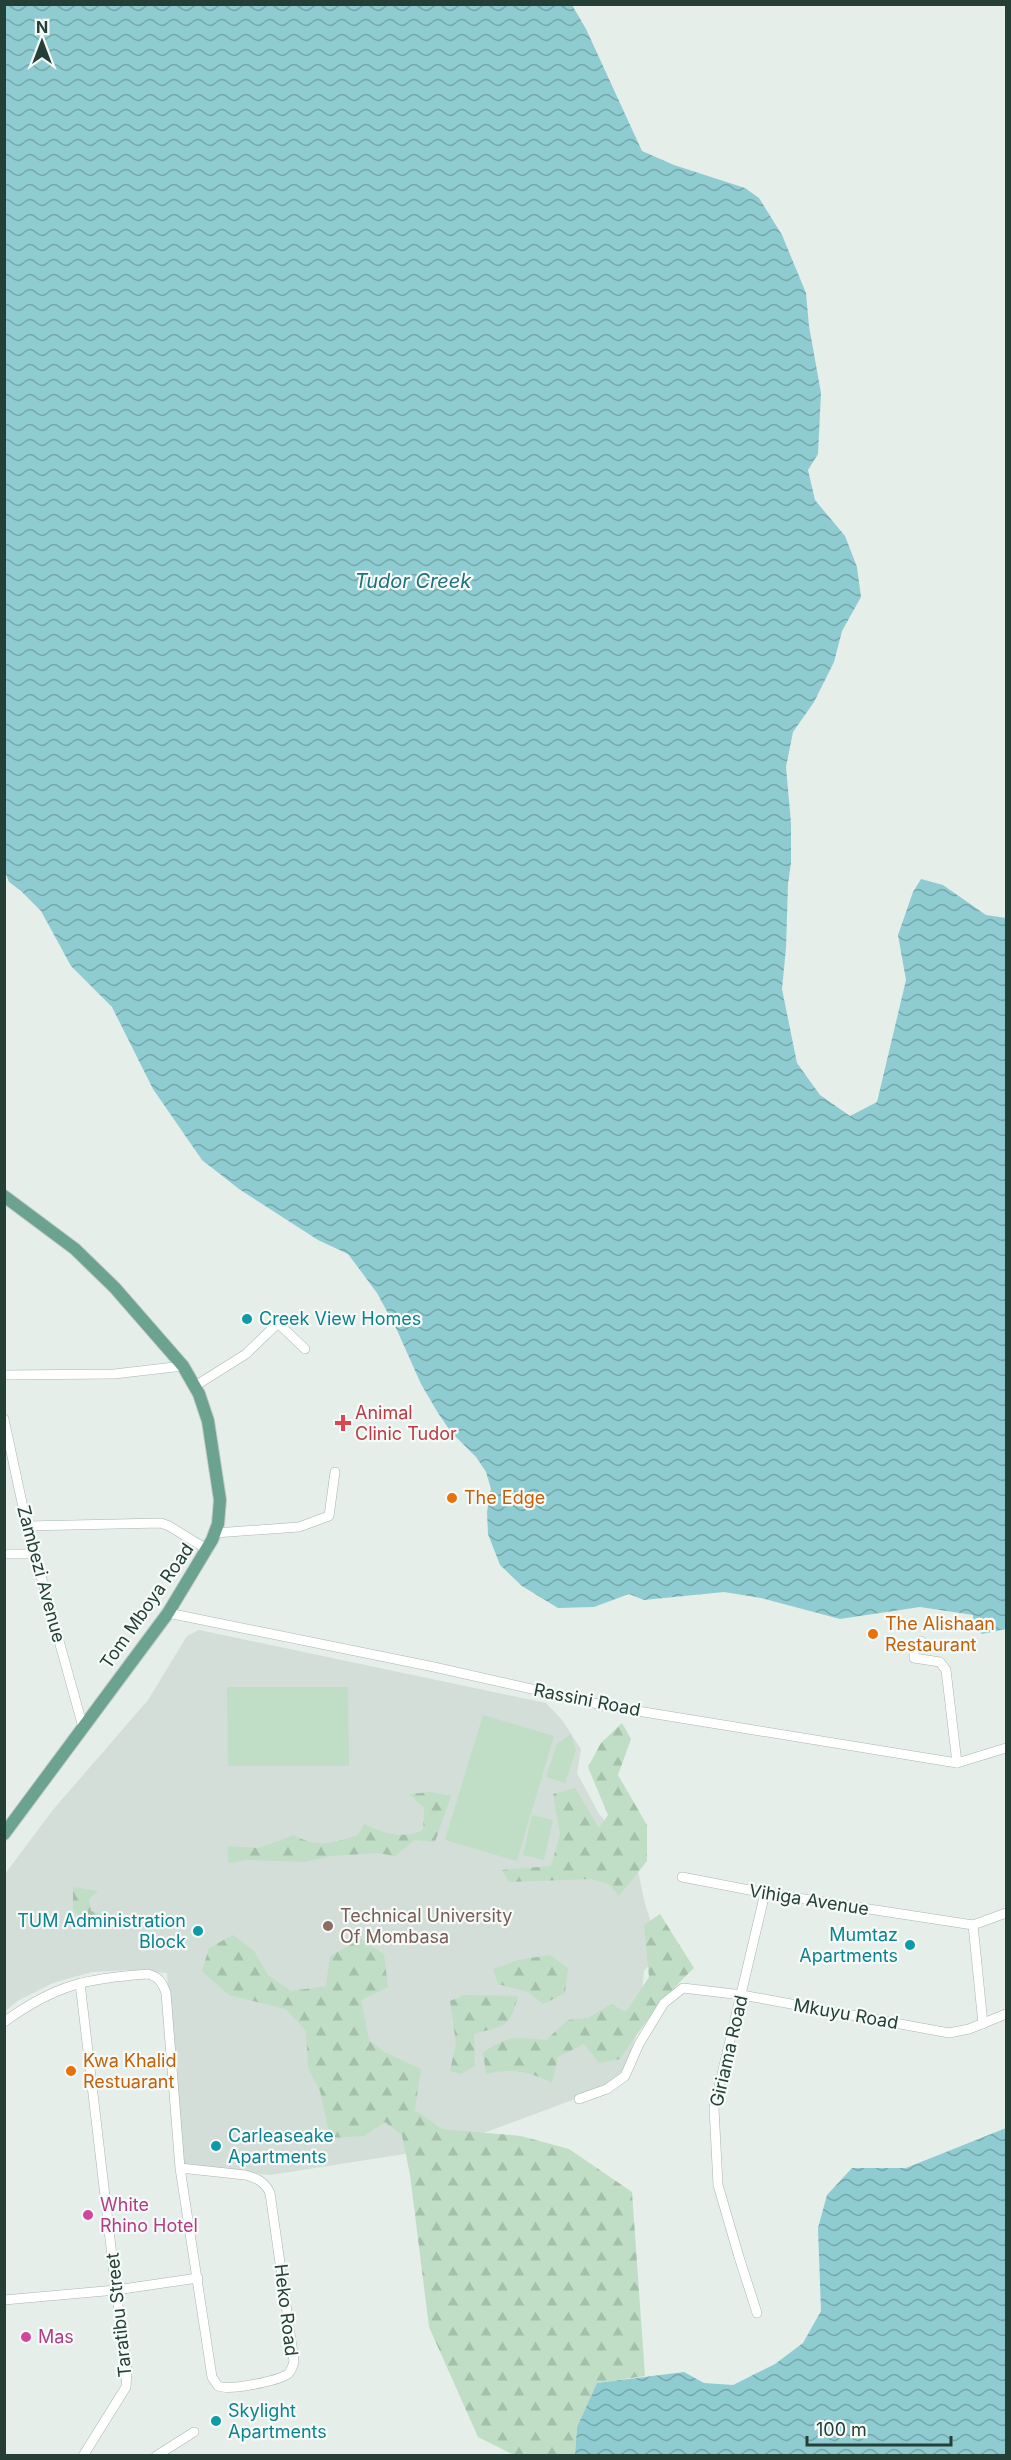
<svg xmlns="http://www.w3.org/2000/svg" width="1011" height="2460" viewBox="0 0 1011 2460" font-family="Inter,sans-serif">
	<defs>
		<pattern id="forest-firs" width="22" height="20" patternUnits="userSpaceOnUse" patternTransform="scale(1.5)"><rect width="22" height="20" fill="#bfdec5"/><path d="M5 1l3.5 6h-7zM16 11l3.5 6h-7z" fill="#a4c0aa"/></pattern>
		<pattern id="water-waves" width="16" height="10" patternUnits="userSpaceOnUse" patternTransform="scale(1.5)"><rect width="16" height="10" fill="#8fccd1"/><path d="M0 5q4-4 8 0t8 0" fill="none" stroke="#75a7aa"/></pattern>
	</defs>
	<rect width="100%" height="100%" fill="#e5eee9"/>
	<polygon fill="#d3ded8" points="199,1630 546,1703 562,1720 581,1749 577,1773 599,1814 635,1856 644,1900 660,1952 644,1971 639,2027 622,2077 586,2095 443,2148 270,2175 181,2166 167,1973 129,1970 92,1972 53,1983 19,2000 5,2011 5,1874 52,1811 148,1700 187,1636"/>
	<g fill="#bfdec5">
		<polygon points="227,1687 348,1687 349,1766 228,1766"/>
		<polygon points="483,1715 554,1736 517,1861 445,1840"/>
		<polygon points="571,1734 576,1750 565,1783 546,1777 557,1744"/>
		<polygon points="532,1815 553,1820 544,1860 523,1855"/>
	</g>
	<g fill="url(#forest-firs)">
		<polygon points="622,1723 631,1739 618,1775 647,1825 647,1861 619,1896 609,1884 591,1879 509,1882 502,1870 551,1866 560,1834 553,1794 575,1788 599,1828 608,1815 588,1767 601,1743"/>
		<path d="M431 1792 451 1796 435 1842 415 1840 395 1856 378 1853 331 1856 304 1862 246 1860 228 1863V1846L259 1848 294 1835C319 1849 331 1843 358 1835L364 1824C384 1833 402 1840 423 1830L424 1808 409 1794Z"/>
		<polygon points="73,1887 98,1891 89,1899 91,1911 112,1916 159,1918 167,1928 87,1928 73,1909"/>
		<path d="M660 1914 694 1968C665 1995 642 2026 620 2059L599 2063 584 2044 558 2057 552 2083C530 2071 511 2068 486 2074L483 2053C507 2035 517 2037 546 2040L568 2020 588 2018 611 2004 626 2012 649 1977 644 1925Z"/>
		<polygon points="233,1935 254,1951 268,1975 291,1991 326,1986 330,1956 361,1939 384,1954 388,1987 361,2000 369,2040 384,2052 421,2069 415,2110 442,2129 521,2136 569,2149 632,2192 645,2376 597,2383 577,2427 575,2455 514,2455 478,2437 429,2327 410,2175 402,2135 385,2122 364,2136 330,2138 320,2091 308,2068 306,2031 286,2009 229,1995 202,1971 209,1948"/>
		<polygon points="550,1955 568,1968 565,1993 543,2004 528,1992 498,1984 493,1969 518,1960"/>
		<path d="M464 1995 518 1996C509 2029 505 2025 474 2034L475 2066 461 2074 450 2071 456 2043 450 2001Z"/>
	</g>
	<g fill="url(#water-waves)">
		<polygon points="4,5 572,5 586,29 642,151 674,165 745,188 759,198 782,235 806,293 809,326 821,393 818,454 808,470 815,500 845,536 857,567 861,597 842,631 834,662 814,702 793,732 786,767 791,823 791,863 788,884 786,948 782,989 797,1063 820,1095 850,1116 877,1102 906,980 898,935 913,892 921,879 943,885 986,915 1006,918 1006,1629 982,1634 974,1626 973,1615 920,1607 840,1619 761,1598 724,1592 644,1600 629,1594 594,1607 558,1608 522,1586 500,1565 488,1534 487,1512 491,1489 486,1472 476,1457 451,1432 438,1413 421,1384 397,1330 377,1293 360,1270 348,1254 318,1240 239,1189 202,1160 153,1089 112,1007 71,966 41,911 21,891 9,882 4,869"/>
		<polygon points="1006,2128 1006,2455 575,2455 577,2427 597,2383 684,2372 704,2383 733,2385 775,2364 803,2343 821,2311 818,2228 827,2195 852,2168 906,2168"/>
	</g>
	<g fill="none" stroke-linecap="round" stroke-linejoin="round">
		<defs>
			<g id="minor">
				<polyline points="4,1375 114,1374 183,1366"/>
				<polyline points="195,1386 246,1354 278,1323 305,1349"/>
				<polyline points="4,1419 27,1526 83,1727"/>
				<polyline points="27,1526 161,1523 169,1526 208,1550"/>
				<polyline points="215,1533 299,1527 329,1516 335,1472"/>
				<polyline points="4,1554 35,1554"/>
				<polyline points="168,1613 434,1667 607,1706 957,1763 1006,1748"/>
				<polyline points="921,1641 914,1650 914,1658 940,1662 946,1670 957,1763"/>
				<polyline points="682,1877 765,1893 973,1925 1006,1913"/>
				<polyline points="973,1925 983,2024"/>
				<polyline points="80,1983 116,2290 127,2370 126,2387 83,2456"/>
				<path d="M4 2022C55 1985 87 1978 148 1974 159 1977 162 1982 166 1993L180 2168 212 2377 218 2386C230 2391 277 2381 288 2374 292 2370 293 2366 294 2361L270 2193C265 2182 257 2178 245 2175L180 2168"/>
				<polyline points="579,2099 607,2089 625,2076 639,2044 664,2003 683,1988 742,1995 949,2033 969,2029 1006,2014"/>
				<polyline points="4,2300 116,2290 198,2278"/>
				<polyline points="757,2313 739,2257 718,2185 714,2108 765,1893"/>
				<polyline points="156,2456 194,2432"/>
			</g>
			<polyline id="major" points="4,1196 75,1249 115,1288 183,1366 199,1394 208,1421 220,1500 218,1524 212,1540 168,1613 4,1834"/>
		</defs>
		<use href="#minor" stroke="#a7b6b0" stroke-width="10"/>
		<use href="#major" stroke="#c2cac7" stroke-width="14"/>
		<use href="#minor" stroke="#fff" stroke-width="9"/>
		<use href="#major" stroke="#6ba290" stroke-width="12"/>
	</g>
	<g fill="#0f9aa8" stroke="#f6faf8" stroke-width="2">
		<circle cx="247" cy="1319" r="6"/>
		<circle cx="198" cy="1931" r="6"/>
		<circle cx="910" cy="1945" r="6"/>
		<circle cx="216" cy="2146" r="6"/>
		<circle cx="216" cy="2421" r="6"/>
	</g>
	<path fill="#e0444e" stroke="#f6faf8" stroke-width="2" d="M340 1414h6v6h6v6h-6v6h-6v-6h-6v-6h6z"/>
	<g fill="#e8710a" stroke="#f6faf8" stroke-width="2">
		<circle cx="452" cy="1498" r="6"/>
		<circle cx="873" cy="1634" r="6"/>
		<circle cx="71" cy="2071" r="6"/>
	</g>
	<circle fill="#8d6e63" stroke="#f6faf8" stroke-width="2" cx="328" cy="1926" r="6"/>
	<g fill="#d1479c" stroke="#f6faf8" stroke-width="2">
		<circle cx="88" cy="2215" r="6"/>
		<circle cx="26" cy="2337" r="6"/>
	</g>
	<g text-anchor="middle" stroke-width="4.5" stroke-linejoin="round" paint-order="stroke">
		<g font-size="18" fill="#0d838f" stroke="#f6faf8" text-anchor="start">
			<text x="259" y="1325">Creek View Homes</text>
			<text x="186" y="1927" text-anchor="end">TUM Administration<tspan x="186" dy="21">Block</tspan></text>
			<text x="898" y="1941" text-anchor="end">Mumtaz<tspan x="898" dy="21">Apartments</tspan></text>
			<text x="228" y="2142">Carleaseake<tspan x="228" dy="21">Apartments</tspan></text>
			<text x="228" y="2417">Skylight<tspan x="228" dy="21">Apartments</tspan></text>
		</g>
		<g font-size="18" fill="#be3a42" stroke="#f6faf8" text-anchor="start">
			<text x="355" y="1419">Animal<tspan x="355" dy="21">Clinic Tudor</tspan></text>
		</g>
		<g font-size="18" fill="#c56008" stroke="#f6faf8" text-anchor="start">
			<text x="464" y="1504">The Edge</text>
			<text x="885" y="1630">The Alishaan<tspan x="885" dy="21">Restaurant</tspan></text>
			<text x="83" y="2067">Kwa Khalid<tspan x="83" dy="21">Restuarant</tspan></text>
		</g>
		<g font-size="18" fill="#244036" stroke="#f6faf8">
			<text transform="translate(41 1574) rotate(75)" y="6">Zambezi Avenue</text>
			<text transform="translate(147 1606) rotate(-55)" y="6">Tom Mboya Road</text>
			<text transform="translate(587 1700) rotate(11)" y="6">Rassini Road</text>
			<text transform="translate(809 1900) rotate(9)" y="6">Vihiga Avenue</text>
			<text transform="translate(846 2014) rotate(10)" y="6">Mkuyu Road</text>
			<text transform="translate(729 2051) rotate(-77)" y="6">Giriama Road</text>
			<text transform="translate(286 2310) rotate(83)" y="6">Heko Road</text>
			<text transform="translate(119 2315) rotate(-96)" y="6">Taratibu Street</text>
		</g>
		<g font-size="18" fill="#785e54" stroke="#f6faf8" text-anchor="start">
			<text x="340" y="1922">Technical University<tspan x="340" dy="21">Of Mombasa</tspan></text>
		</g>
		<g font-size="18" fill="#b23c85" stroke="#f6faf8" text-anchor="start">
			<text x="100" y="2211">White<tspan x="100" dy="21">Rhino Hotel</tspan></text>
			<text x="38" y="2343">Mas</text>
		</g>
		<g font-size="20" font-style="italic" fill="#1f727b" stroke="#f6faf8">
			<text x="413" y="588">Tudor Creek</text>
		</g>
	</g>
	<rect width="1011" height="2460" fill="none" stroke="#244036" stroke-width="12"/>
	<g transform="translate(42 42)" stroke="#f6faf8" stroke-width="4.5" paint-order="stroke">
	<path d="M0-4.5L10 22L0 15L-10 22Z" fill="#244036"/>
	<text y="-9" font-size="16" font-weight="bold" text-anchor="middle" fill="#244036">N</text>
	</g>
	<path d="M807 2436v9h144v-9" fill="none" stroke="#244036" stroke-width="3"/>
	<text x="816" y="2436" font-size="18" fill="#244036" stroke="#f6faf8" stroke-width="4.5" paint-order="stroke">100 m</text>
</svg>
